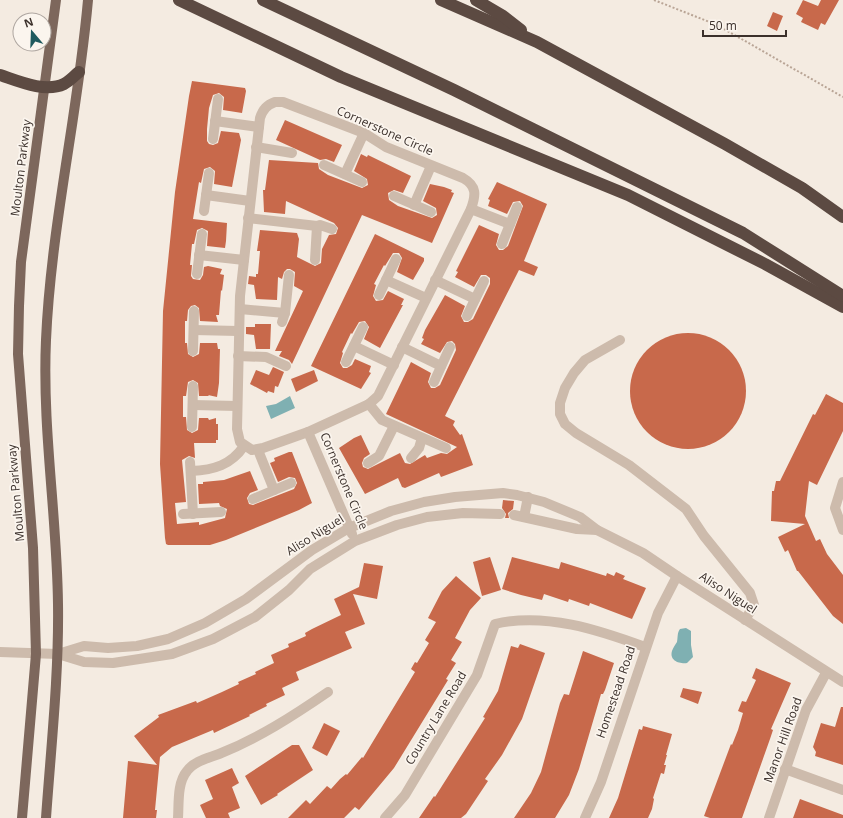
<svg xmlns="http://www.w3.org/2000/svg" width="843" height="818" viewBox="0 0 843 818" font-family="'Open Sans',sans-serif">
	<rect width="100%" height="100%" fill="#f4ebe1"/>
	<g fill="#7fb0b2">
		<polygon points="290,396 295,408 271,419 266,406 276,404"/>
		<path d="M686 628 691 631V645L693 657 687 663C680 664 669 661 672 651 673 648 675 645 677 642 678 637 677 633 680 629Z"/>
	</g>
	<g fill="#c8694b">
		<polygon points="803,0 818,6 821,0 839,0 825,25 821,23 818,30 801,22 803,18 796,14"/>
		<polygon points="773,12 783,16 777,31 767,26"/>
		<polygon points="192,81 245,88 246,91 242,113 223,110 224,97 219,93 213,95 209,108 207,129 207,141 209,144 213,145 218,143 221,131 239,133 241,140 232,187 214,184 215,171 210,167 204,169 201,183 199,182 193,219 227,223 226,241 225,248 207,246 208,231 202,228 197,230 194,244 192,244 190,265 192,265 191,276 193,279 200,280 203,275 204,267 208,266 222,269 220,274 224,275 222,291 221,290 219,315 216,315 218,322 200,321 199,308 195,305 191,306 188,310 187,321 185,321 185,343 187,343 188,354 193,357 199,354 200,343 217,343 218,349 220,349 219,383 217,397 208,395 209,396 199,396 198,383 193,380 188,382 186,396 183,396 183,417 186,417 187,430 192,433 198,430 199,418 208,418 209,420 216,418 216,424 218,424 218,440 216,440 216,443 194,443 195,458 189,456 182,460 186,502 175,503 177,524 199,522 199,525 225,518 227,509 220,506 219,503 199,504 198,484 203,484 203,482 224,480 250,471 258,490 250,493 247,498 249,504 253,505 294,489 297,483 295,478 289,477 278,482 270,463 275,461 274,458 289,452 292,452 312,503 299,510 226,540 210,545 168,545 166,544 165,538 160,464 163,311 175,192 189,96"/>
		<polygon points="285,120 342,145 334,162 326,159 320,160 276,140"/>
		<polygon points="361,154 367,157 368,155 411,176 403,193 394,190 388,193 389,200 398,206 432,218 437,215 436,208 423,201 430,184 444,187 452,190 451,192 454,193 432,243 362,215 292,364 289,360 279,356 282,351 275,351 303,291 294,286 295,272 290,269 287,269 284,272 282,279 278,277 277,300 256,299 254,285 248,284 249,276 256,277 256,274 258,274 260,251 257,251 260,230 297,233 299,239 297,257 315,266 321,263 322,249 329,235 336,234 338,228 334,223 286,201 285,214 264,212 263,190 265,190 269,160 318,163 319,169 328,175 362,188 368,185 367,179 354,171"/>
		<polygon points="497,182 547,204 524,261 538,267 534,276 519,270 445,416 455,421 453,425 460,435 462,434 473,465 441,477 439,473 405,488 402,487 398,478 365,494 339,448 354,438 361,435 370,454 364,458 362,463 363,467 368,469 400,453 405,463 410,464 425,455 427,458 441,453 447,454 457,447 386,414 411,362 431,373 428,382 431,388 435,388 440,385 456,350 455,344 452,341 447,342 440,353 421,344 424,339 422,338 425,330 445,295 465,306 461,316 464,322 468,322 473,319 490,284 490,278 486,275 481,275 474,287 455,277 458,272 456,271 479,225 499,234 496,245 499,250 503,250 508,246 523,206 520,201 513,202 507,214 488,206 490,200 488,199"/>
		<polygon points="375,234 424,258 424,261 413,280 397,272 402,258 399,253 393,253 385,266 384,265 374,284 376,285 373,296 376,301 383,300 388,291 404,299 401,305 403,305 380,348 364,339 369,327 365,321 359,322 352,334 351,333 342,352 343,353 340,363 343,368 347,368 352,365 355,359 371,366 369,372 371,373 361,389 311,366"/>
		<polygon points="255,324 271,324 270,349 256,349 254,335 246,334 246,327 255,327"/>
		<circle cx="688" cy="391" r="58"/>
		<polygon points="273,367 284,372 278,387 275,386 274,393 268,391 267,393 250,384 256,370 269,375"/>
		<polygon points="314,370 318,381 296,392 291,379"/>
		<polygon points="826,394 843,403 843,431 817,485 809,481 805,516 816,541 820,539 827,554 843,575 843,624 833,616 798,571 797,571 788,550 785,552 778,537 805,524 771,521 772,491 774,491 776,481 780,481 813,414 815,415"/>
		<polygon points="503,500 514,501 513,509 508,513 509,518 505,518 506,514 502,508"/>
		<polygon points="490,557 501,590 482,596 473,562"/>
		<polygon points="512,557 559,569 561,562 606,576 607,573 614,576 616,572 625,576 623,579 646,588 632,619 590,603 589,606 569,599 568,602 544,594 542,600 521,595 502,589"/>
		<polygon points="364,563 383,566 377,599 353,594 365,624 345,632 352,648 296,672 299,680 282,688 285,695 266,704 267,706 249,715 250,716 214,733 213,730 172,747 160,757 155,810 157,810 156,818 123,818 128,761 157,765 134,736 159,717 158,715 196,701 197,703 222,692 239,684 238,682 256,674 255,672 274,663 271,655 289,647 288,644 306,636 305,633 312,629 341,615 334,599 359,587"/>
		<polygon points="456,576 481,598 470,610 455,638 462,642 451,660 456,663 446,679 448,680 394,768 359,810 355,807 344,818 288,818 306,800 310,804 327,786 331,789 340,779 346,774 347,775 362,757 363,758 415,672 411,669 415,662 417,663 429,643 425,640 436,622 428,618 442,591"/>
		<polygon points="520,644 545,653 522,719 502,755 485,779 488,781 466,814 461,818 419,818 434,796 435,797 485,718 483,717 498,691 511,646 518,648"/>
		<polygon points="583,651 614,663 605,690 603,694 601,694 579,769 569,795 555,818 514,818 531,793 541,772 560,703 564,694 569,695"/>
		<polygon points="756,668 791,683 771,729 773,730 770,739 742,818 710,818 704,816 731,744 732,745 738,730 743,713 738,711 742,701 746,702 756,680 752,678"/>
		<polygon points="683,688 702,692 698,704 680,697"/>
		<polygon points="841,707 843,707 843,765 815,756 816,752 813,747 821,723 835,727"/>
		<polygon points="324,723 340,731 327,756 312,748"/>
		<polygon points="643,726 672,734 666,755 667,755 664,765 666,765 664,774 661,773 653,798 654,799 652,809 648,818 609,818 618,798 639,729 642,730"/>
		<polygon points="292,745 299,745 313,770 277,794 278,795 261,805 245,776"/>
		<polygon points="232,768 239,783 232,787 240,808 228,813 230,818 206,818 200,805 213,799 205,780"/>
		<polygon points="800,799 843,815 843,818 793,818"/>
	</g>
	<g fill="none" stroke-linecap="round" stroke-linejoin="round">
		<polyline stroke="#b9a596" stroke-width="2" stroke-dasharray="2 2" stroke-linecap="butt" points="654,0 717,25 843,97"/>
		<g stroke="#cdbbac" stroke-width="10">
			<path d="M275 102H283L364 133 386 147 463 178C477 186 476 195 471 209L378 396 369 404 308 432 263 448 252 450 240 442 237 429 240 296 260 118C263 109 267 105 275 102Z"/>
			<polyline points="215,121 259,127"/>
			<polyline points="213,139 218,99"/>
			<polyline points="256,147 292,153"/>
			<polyline points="324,165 362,182"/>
			<polyline points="345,174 364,133"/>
			<polyline points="206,195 250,201"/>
			<polyline points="394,196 431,212"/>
			<polyline points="414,205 431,166"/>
			<polyline points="471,209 510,224"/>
			<polyline points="204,211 209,173"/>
			<polyline points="248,218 317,226"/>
			<polyline points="502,244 517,207"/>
			<polyline points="199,255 244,260"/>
			<polyline points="315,260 317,226 320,225 332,229"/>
			<polyline points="197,274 202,234"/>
			<polyline points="386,280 426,298"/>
			<polyline points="435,280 475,299"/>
			<polyline points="379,295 396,259"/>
			<polyline points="240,309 285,313"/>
			<polyline points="467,316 484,281"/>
			<polyline points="282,322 285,313 289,275"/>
			<polyline points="194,330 238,331"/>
			<polyline points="620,340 585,360 574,373 565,388 560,403 560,414 565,424 576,433 629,465 686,509 704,536 750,593 754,605 745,620"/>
			<polyline points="354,346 394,365"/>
			<polyline points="402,347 441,366"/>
			<polyline points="193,351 194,311"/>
			<polyline points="238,356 266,357 286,366"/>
			<polyline points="346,362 363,327"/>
			<polyline points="434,382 450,347"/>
			<polyline points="369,404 382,420 446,448"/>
			<polyline points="193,405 237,406"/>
			<polyline points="192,427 193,386"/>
			<polyline points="308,432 352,534"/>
			<polyline points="258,450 274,490"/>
			<polyline points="411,458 419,448 422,438"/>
			<polyline points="190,462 193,514"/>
			<polyline points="368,463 379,456 394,426"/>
			<path d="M191 471C214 470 231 465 244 446"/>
			<polyline points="843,482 835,508 843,530"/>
			<polyline points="253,499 291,483"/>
			<polyline points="183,514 221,512"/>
			<polyline points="514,515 577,529 597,530"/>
			<polyline points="524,517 528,497"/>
			<polyline points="0,652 58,654 84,662 113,663 172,654 213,639 255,617 289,590 310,569 355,541 397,525 427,517 463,513 500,514"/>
			<polyline points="58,654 84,646 108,648 137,646 168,639 205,623 246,599 312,550 349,528 391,511 424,502 455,497 503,493 517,495 544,502 580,517 597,530 643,553 677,576 843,682"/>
			<polyline points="785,769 843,790"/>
			<path d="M178 818C179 803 177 783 187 771 194 761 209 758 219 754 259 738 293 716 328 692"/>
			<path d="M385 818 405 795 477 675 495 624C545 612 599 630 645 647"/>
			<polyline points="585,818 601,782 658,613 677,576"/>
			<polyline points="769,818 806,710 826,673"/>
		</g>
		<g stroke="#7d675c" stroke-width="10">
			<polyline points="22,818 36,654 33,548 18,354 19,306 21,262 56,0"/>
			<path d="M46 818C51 747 59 675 58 604 57 516 42 428 46 340 51 226 78 114 88 0"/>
		</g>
		<g stroke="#5c4a42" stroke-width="12">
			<polyline points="179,0 341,77 628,195 765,264 843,307"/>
			<polyline points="263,0 454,90 743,233 843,296"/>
			<polyline points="441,0 537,42 725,144 802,188 843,217"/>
			<polyline points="476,0 503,16 521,30"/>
			<path d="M0 75C18 81 45 93 64 84 70 81 74 76 79 72"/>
		</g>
	</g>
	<g text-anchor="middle" stroke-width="3.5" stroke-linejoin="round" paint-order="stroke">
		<g font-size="12" fill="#3b302b" stroke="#fbf5ee">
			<text transform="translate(385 131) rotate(24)" y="4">Cornerstone Circle</text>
			<text transform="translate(21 168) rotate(-83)" y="4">Moulton Parkway</text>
			<text transform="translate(344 481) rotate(67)" y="4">Cornerstone Circle</text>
			<text transform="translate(16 493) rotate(-95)" y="4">Moulton Parkway</text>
			<text transform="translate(315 535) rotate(-32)" y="4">Aliso Niguel</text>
			<text transform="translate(728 593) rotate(33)" y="4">Aliso Niguel</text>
			<text transform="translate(616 692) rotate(-71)" y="4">Homestead Road</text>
			<text transform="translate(436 718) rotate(-59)" y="4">Country Lane Road</text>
			<text transform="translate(783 740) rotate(-70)" y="4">Manor Hill Road</text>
		</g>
	</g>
	<g transform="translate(32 32) rotate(341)"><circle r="19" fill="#fbf5ee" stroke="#aea6a0"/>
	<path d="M0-3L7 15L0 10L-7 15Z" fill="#1f5a5e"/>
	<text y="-6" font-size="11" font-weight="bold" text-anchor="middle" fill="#3b302b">N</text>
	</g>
	<path d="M703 30v6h83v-6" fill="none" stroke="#3b302b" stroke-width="2"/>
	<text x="709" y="30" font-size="12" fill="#3b302b" stroke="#fbf5ee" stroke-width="3" paint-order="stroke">50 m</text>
</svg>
